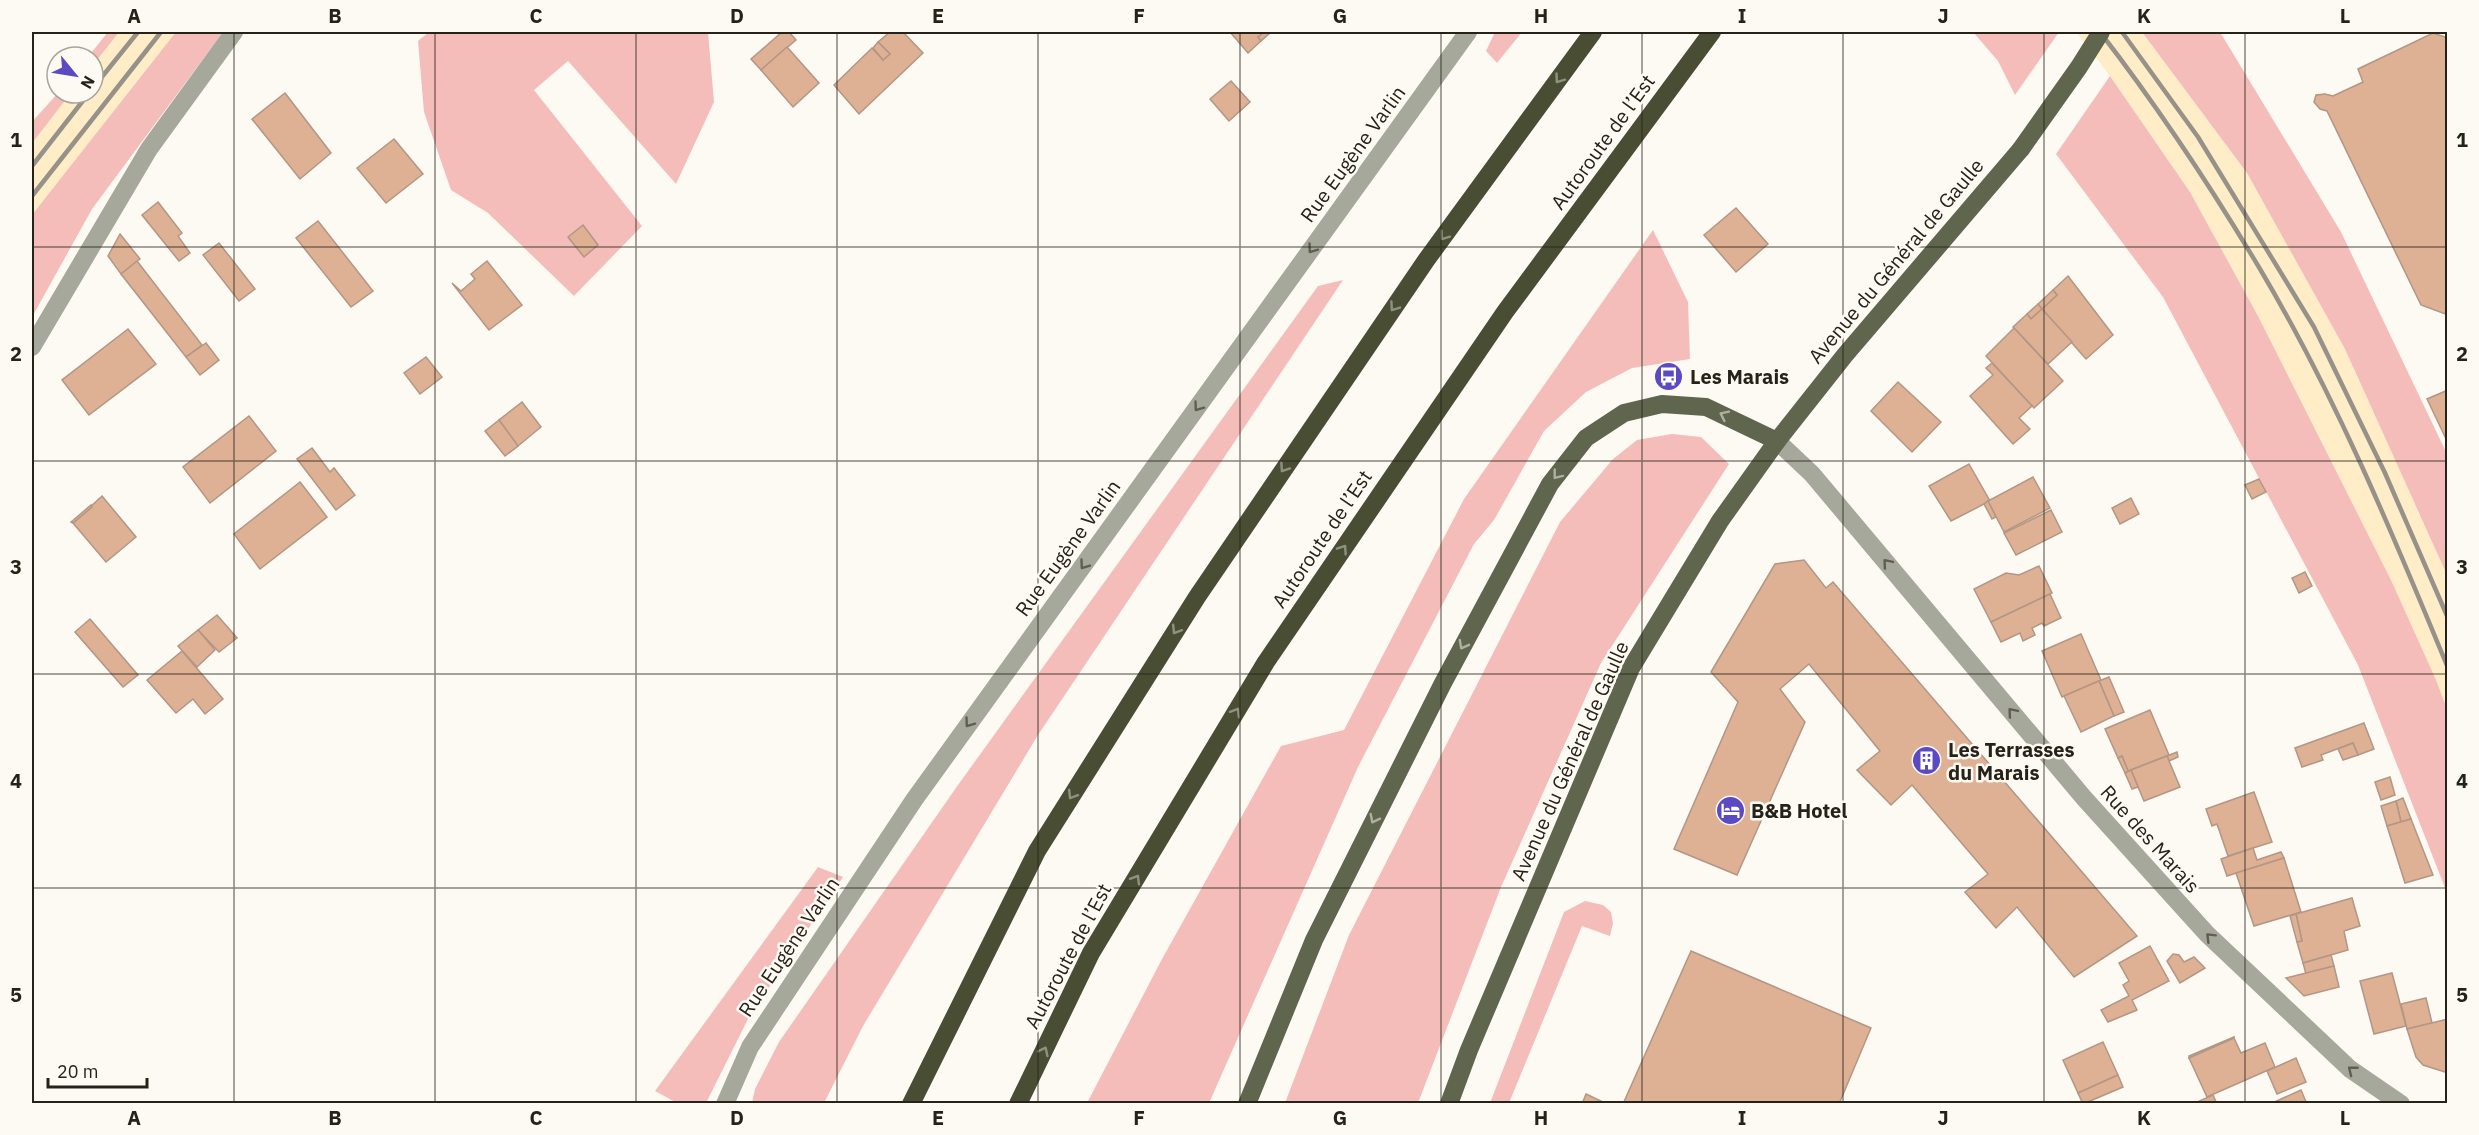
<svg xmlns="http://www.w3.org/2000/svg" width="2479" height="1135" viewBox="0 0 2479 1135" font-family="'IBM Plex Sans',sans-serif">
	<rect width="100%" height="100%" fill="#fdfaf4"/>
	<g fill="#ffedc7">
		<polygon points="108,32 223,32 92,209 32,317 32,122 58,93 93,93 93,57 88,57"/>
		<polygon points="2076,32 2142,32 2247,173 2345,349 2447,575 2447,709 2391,580 2258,316 2190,192 2110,76"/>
	</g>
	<g fill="#f4bdba">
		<polygon points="108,32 119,32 93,65 93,57 88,57"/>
		<polygon points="176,32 223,32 92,209 32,317 32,215"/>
		<polygon points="429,32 708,32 714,102 676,184 568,61 534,90 642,226 574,296 488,213 451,190 424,112 418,41"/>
		<polygon points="1495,32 1522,32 1497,63 1486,51"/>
		<polygon points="1973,32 2059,32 2015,95 1998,61"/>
		<polygon points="2142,32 2220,32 2341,232 2447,454 2447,575 2345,349 2247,173"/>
		<polygon points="2110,76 2190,192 2258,316 2391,580 2436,680 2447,709 2447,893 2358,665 2163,297 2056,154"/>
		<polygon points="58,93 71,93 32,143 32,122"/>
		<polygon points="1653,230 1688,302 1690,359 1632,368 1586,392 1544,431 1494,520 1474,544 1358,767 1209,1103 1087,1103 1162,959 1281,746 1344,730 1464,499"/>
		<polygon points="1343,280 1038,735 863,1026 824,1103 752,1103 755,1089 779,1042 958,785 1318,286"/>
		<polygon points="1672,434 1701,437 1729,464 1601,663 1501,887 1418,1103 1285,1103 1349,935 1560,522 1613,459 1637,440"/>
		<polygon points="818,867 843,877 749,1017 706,1103 677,1103 655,1091"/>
		<polygon points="1585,901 1603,905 1611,912 1613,923 1610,936 1582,926 1509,1103 1490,1103 1564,912"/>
	</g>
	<g fill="#deb094" stroke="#b39684" stroke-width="1.5">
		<polygon points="782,32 789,32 796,40 761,70 751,59"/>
		<polygon points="890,32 903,32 923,53 859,114 834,85 872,48 883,60 890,54 878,42"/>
		<polygon points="1230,32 1264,32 1258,37 1261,41 1248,53"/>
		<polygon points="1264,32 1270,33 1261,41 1258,37"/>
		<polygon points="2433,33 2448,38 2448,315 2421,305 2327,111 2320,109 2314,102 2316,95 2325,94 2333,96 2363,82 2358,69"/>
		<polygon points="878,42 890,54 883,60 873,48"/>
		<polygon points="787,47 819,83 793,107 761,70"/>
		<polygon points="1231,81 1250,102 1229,121 1210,99"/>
		<polygon points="285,93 331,153 300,179 252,119"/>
		<polygon points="394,139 423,174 386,203 357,168"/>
		<polygon points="158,202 182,233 178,236 190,253 179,261 142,215"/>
		<polygon points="1736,208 1768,244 1736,272 1704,235"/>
		<polygon points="318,221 373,291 351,307 296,238"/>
		<polygon points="583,225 598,245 584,257 568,237"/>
		<polygon points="120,234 140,259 121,274 108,256"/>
		<polygon points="219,243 255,289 239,301 203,255"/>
		<polygon points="137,261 202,345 186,357 121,274"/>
		<polygon points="487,261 522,305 489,330 452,283 461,291 475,279 471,274"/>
		<polygon points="2068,276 2113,335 2086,359 2042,309 2057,295 2053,290"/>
		<polygon points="2053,290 2057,295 2042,309 2038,304"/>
		<polygon points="2038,304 2042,309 2031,319 2027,314"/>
		<polygon points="2042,309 2072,342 2048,364 2013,327 2027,314 2031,319"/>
		<polygon points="2014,328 2063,381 2034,408 1986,356"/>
		<polygon points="128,329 156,364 89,415 62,380"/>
		<polygon points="206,343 219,360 200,375 186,357"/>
		<polygon points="426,357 442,377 420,394 404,373"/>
		<polygon points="1992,363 2032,406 2019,418 2030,429 2013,444 1970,396 1993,375 1986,368"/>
		<polygon points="1898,382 1941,422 1912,452 1871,411"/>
		<polygon points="2448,390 2448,443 2427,399"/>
		<polygon points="522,402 541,427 518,446 499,420"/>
		<polygon points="249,416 276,451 210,503 183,467"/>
		<polygon points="499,420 518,446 505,456 485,431"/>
		<polygon points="312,448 330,472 334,468 355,495 336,510 297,459"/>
		<polygon points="1969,464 1990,501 1951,521 1929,486"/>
		<polygon points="2033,477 2050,508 2004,532 1988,501"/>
		<polygon points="2259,479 2266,492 2252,499 2245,485"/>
		<polygon points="300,482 327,517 260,569 234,534"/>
		<polygon points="102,496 136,537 106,562 73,523"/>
		<polygon points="2131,498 2139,514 2120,524 2112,508"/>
		<polygon points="1988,501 1996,517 1992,519 1984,504"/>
		<polygon points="91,505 92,507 73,523 71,522"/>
		<polygon points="2051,510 2062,532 2016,555 2004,533"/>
		<polygon points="1804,560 1826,588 1833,582 2137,936 2074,977 2017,907 1996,928 1965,892 1988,874 1912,785 1891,805 1857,770 1880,751 1809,664 1780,689 1805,722 1737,875 1674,849 1738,702 1711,672 1775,564"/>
		<polygon points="2039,566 2052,593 1991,622 1974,589 2006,573 2019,575"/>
		<polygon points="2305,572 2312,586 2299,593 2292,578"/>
		<polygon points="2050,594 2061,618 2044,626 2042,623 2032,628 2035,635 2023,641 2020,633 2001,642 1991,622"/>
		<polygon points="217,615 237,638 219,652 198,630"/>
		<polygon points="90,619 138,675 123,687 75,632"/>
		<polygon points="198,630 215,650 197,667 178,646"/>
		<polygon points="2081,634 2101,680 2062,697 2042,651"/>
		<polygon points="182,651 223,699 205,714 193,699 176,713 147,680"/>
		<polygon points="2109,677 2124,712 2114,716 2099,681"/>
		<polygon points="2099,681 2114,716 2081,732 2064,696"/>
		<polygon points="2150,710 2169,755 2128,771 2122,756 2118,758 2105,729"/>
		<polygon points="2364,723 2374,749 2358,755 2353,743 2321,755 2323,760 2302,767 2295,748"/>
		<polygon points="2353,743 2358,755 2343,760 2338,749"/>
		<polygon points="2177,752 2178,757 2169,761 2167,756"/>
		<polygon points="2122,756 2128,771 2125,773 2118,758"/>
		<polygon points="2167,756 2180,787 2144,801 2131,770"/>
		<polygon points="2131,770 2138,787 2132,789 2125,773"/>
		<polygon points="2390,777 2395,795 2381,800 2375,782"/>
		<polygon points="2254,792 2272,842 2228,856 2217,824 2212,826 2206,809"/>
		<polygon points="2403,798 2411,819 2401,822 2396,801"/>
		<polygon points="2396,801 2401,822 2387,826 2381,806"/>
		<polygon points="2411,819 2433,875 2405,883 2387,826"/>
		<polygon points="2253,848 2257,860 2281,852 2284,858 2227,876 2221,859"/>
		<polygon points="2284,858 2301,912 2254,926 2236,873"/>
		<polygon points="2352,898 2360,926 2344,931 2348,950 2303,963 2297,942 2302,941 2296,914"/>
		<polygon points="2296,914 2302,941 2297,942 2290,916"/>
		<polygon points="2150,946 2169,981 2132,1000 2137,1010 2108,1022 2101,1010 2129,996 2123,985 2129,981 2119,963"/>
		<polygon points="1691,951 1871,1028 1839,1104 1623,1104"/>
		<polygon points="2173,954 2179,955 2184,962 2194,957 2205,968 2180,983 2167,961"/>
		<polygon points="2331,955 2334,966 2306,974 2303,963"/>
		<polygon points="2334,966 2339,987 2304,996 2286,978"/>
		<polygon points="2392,973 2406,1026 2374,1034 2360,981"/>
		<polygon points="2426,998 2432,1023 2407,1029 2401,1004"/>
		<polygon points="2448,1019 2448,1073 2423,1065 2416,1057 2407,1029"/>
		<polygon points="2234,1037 2234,1038 2189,1058 2189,1056"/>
		<polygon points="2234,1038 2241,1053 2265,1043 2275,1067 2207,1097 2189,1058"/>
		<polygon points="2103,1042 2118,1075 2078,1093 2063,1060"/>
		<polygon points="2296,1058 2306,1082 2277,1094 2267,1071"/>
		<polygon points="2118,1075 2123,1087 2083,1104 2078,1093"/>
		<polygon points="2301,1090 2307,1104 2270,1104"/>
		<polygon points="1586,1094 1607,1104 1582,1104"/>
		<polygon points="2213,1095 2217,1104 2198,1104 2197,1102"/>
	</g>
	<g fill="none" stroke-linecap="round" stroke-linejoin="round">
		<g stroke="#a5a89b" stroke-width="18">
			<polyline points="32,347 149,149 234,32"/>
			<polyline points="1777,441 1812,474 2084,798 2207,934 2350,1069 2401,1104"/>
			<polyline points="725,1104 750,1047 914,800 1468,32"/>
		</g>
		<g stroke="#60654e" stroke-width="18">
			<polyline points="1247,1104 1314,940 1443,683 1550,484 1586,438 1624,413 1662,404 1706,407 1777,441"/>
			<polyline points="1449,1104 1469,1050 1631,668 1720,521 1777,441 1845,355 2021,149"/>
		</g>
		<g stroke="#484d33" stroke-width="18">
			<polyline points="911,1104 1037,851 1197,597 1427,259 1593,32"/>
			<polyline points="1018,1104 1091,953 1266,662 1505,312 1712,32"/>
		</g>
		<g stroke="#96928a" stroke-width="4.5">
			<path d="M2100 32C2158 107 2211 187 2260 269 2335 395 2392 532 2448 668"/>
			<polyline points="2122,32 2198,137 2314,327 2385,473 2448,618"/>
			<polyline points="93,88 138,32"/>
			<polyline points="32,166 89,93"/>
			<polyline points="32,196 161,32"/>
		</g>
		<polyline stroke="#60654e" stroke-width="18" points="2021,149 2079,67 2101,32"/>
	</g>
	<defs><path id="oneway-chevron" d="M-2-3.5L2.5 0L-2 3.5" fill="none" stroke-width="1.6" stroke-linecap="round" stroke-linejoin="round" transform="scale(1.5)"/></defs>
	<g stroke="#909280">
		<use href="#oneway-chevron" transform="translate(1559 79) rotate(126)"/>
		<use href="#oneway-chevron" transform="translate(1444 236) rotate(126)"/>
		<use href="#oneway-chevron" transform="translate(1394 307) rotate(125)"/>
		<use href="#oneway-chevron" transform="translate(1284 468) rotate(124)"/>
		<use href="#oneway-chevron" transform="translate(1343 549) rotate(-56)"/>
		<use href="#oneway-chevron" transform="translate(1176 630) rotate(122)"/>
		<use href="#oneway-chevron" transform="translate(1236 712) rotate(-59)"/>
		<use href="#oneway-chevron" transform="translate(1072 795) rotate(122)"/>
		<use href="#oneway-chevron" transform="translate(1136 879) rotate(-59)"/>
		<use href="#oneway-chevron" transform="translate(1044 1051) rotate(-64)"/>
	</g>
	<g stroke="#605e52">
		<use href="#oneway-chevron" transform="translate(1312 249) rotate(126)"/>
		<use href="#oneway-chevron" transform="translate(1198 407) rotate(126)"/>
		<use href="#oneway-chevron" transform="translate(1887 563) rotate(-130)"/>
		<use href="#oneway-chevron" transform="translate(1084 565) rotate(126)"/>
		<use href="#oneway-chevron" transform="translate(2012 712) rotate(-130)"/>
		<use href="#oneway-chevron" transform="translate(969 723) rotate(126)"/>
		<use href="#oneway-chevron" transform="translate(2210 937) rotate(-135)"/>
		<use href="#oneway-chevron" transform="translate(2352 1070) rotate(-142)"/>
	</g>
	<g stroke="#aeb0a1">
		<use href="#oneway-chevron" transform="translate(1724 415) rotate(-154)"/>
		<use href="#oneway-chevron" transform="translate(1557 475) rotate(128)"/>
		<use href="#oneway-chevron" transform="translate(1463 645) rotate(118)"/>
		<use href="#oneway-chevron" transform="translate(1374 819) rotate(117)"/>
	</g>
	<path fill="none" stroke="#272217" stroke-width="1.5" stroke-opacity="0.55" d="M234 32V1104M435 32V1104M636 32V1104M837 32V1104M1038 32V1104M1240 32V1104M1441 32V1104M1642 32V1104M1843 32V1104M2044 32V1104M2245 32V1104M32 247H2448M32 461H2448M32 674H2448M32 888H2448"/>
	<defs>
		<symbol id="bus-disc" viewBox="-11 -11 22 22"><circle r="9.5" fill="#5c4ac2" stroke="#fdfaf4"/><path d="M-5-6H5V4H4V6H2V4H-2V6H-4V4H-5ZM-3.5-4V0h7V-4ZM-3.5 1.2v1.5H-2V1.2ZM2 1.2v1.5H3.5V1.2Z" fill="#fff"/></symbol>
		<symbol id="building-disc" viewBox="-11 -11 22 22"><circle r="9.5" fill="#5c4ac2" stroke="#fdfaf4"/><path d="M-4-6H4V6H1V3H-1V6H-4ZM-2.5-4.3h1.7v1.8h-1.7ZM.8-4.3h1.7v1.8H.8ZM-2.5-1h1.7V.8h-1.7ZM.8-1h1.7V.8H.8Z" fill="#fff"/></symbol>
		<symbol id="hotel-disc" viewBox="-11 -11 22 22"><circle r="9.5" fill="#5c4ac2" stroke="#fdfaf4"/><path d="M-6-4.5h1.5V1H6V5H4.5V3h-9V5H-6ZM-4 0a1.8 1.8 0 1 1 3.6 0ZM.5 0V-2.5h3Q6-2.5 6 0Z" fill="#fff"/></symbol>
	</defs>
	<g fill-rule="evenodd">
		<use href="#bus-disc" x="1652" y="360" width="33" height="33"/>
		<use href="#building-disc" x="1910" y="744" width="33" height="33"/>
		<use href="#hotel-disc" x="1714" y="794" width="33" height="33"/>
	</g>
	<g text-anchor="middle" stroke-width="5" stroke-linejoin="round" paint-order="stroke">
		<g font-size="20" fill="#272217" stroke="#fdfaf4">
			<text transform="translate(1603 142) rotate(-54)" y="7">Autoroute de l’Est</text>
			<text transform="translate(1353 154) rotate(-54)" y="7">Rue Eugène Varlin</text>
			<text transform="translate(1896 261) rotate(-50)" y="7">Avenue du Général de Gaulle</text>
			<text transform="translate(1322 539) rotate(-56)" y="7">Autoroute de l’Est</text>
			<text transform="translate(1068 548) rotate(-54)" y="7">Rue Eugène Varlin</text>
			<text transform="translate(1570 761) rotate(-66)" y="7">Avenue du Général de Gaulle</text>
			<text transform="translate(2150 839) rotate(48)" y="7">Rue des Marais</text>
			<text transform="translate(789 947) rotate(-56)" y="7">Rue Eugène Varlin</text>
			<text transform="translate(1068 956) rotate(-62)" y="7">Autoroute de l’Est</text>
		</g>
		<g font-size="20" font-weight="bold" fill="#272217" stroke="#fdfaf4" text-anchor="start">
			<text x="1690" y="384">Les Marais</text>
			<text x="1948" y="757">Les Terrasses<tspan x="1948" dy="23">du Marais</tspan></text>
			<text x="1751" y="818">B&amp;B Hotel</text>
		</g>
	</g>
	<rect width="2479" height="1135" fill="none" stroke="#fdfaf4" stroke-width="66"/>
	<g transform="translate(75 75) rotate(120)"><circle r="28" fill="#fdfaf4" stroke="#a7a49c" stroke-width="1.5"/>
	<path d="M0-4.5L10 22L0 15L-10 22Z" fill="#5c4ac2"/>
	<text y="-9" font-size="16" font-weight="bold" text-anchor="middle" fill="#272217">N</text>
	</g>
	<path d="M48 1078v9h99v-9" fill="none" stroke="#272217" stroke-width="3"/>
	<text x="57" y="1078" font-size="18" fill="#272217" stroke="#fdfaf4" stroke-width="4.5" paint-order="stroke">20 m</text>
	<rect x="33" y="33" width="2413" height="1069" fill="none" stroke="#272217" stroke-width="2"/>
	<g font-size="20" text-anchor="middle" font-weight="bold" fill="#272217">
		<text x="134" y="23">A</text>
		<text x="335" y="23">B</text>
		<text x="536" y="23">C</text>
		<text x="737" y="23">D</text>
		<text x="938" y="23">E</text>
		<text x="1139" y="23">F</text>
		<text x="1340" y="23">G</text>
		<text x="1541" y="23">H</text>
		<text x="1742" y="23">I</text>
		<text x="1943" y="23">J</text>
		<text x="2144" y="23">K</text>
		<text x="2345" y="23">L</text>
		<text x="16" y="147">1</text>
		<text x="2462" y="147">1</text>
		<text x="16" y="361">2</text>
		<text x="2462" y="361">2</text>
		<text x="16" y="574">3</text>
		<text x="2462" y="574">3</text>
		<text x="16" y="788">4</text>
		<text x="2462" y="788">4</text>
		<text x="16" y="1002">5</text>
		<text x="2462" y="1002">5</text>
		<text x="134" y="1125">A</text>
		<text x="335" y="1125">B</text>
		<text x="536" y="1125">C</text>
		<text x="737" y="1125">D</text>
		<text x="938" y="1125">E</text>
		<text x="1139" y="1125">F</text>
		<text x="1340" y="1125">G</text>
		<text x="1541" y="1125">H</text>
		<text x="1742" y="1125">I</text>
		<text x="1943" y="1125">J</text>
		<text x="2144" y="1125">K</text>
		<text x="2345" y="1125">L</text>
	</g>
</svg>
